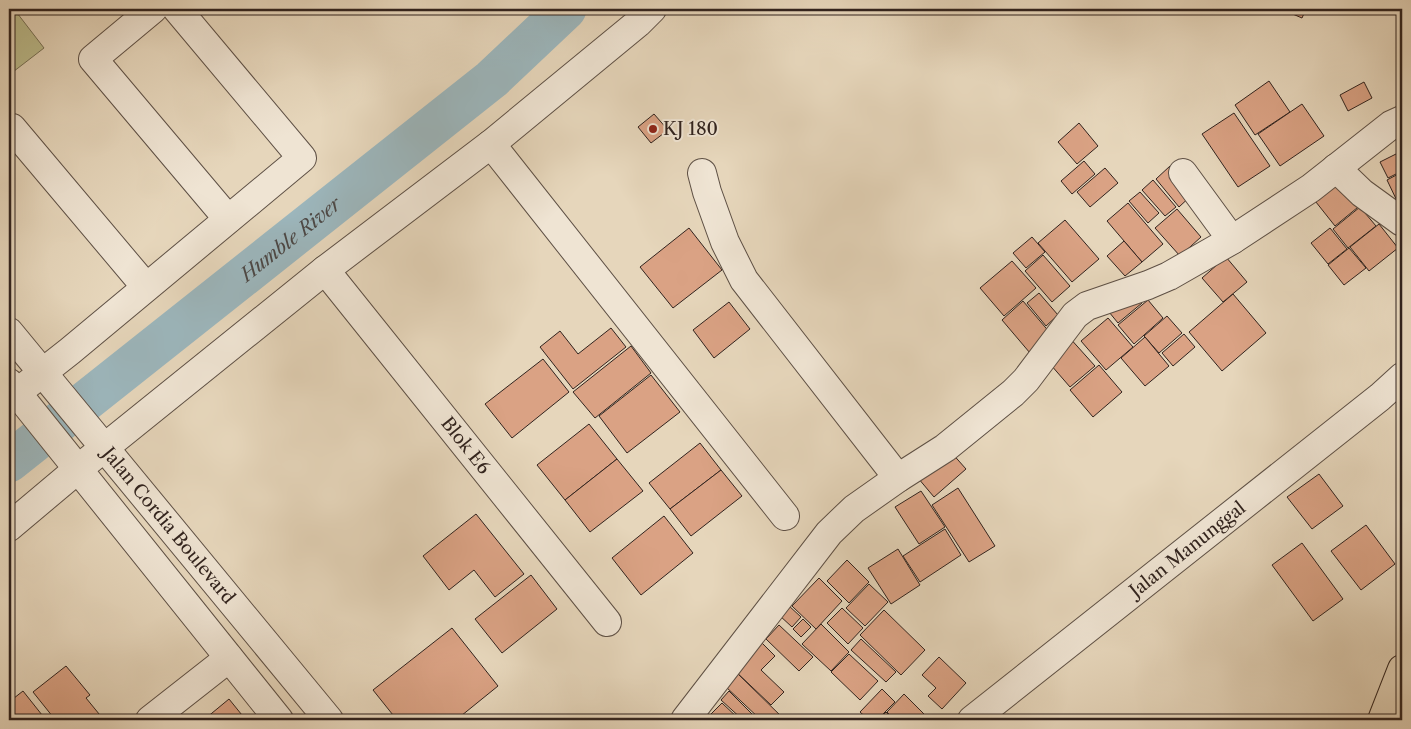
<svg xmlns="http://www.w3.org/2000/svg" width="1411" height="729" viewBox="0 0 1411 729" font-family="'Libre Caslon Text',serif">
	<rect width="100%" height="100%" fill="#e6d6bb"/>
	<filter id="stains"><feTurbulence type="fractalNoise" baseFrequency=".004" numOctaves="4"/><feColorMatrix values="0 0 0 0 .2 0 0 0 0 .09 0 0 0 0 .02 0 0 0 .5 -.17"/></filter>
	<radialGradient id="worn" r=".72"><stop offset=".6" stop-color="#630" stop-opacity="0"/><stop offset="1" stop-color="#630" stop-opacity=".3"/></radialGradient>
	<polygon fill="#bcbc8c" stroke="#767055" points="9,9 14,9 44,48 9,75"/>
	<g fill="none" stroke-linecap="round" stroke-linejoin="round">
		<path stroke="#9cb6bc" stroke-width="41" id="s1" d="M9 462 492 79 566 9"/>
	</g>
	<g fill="#daa284" stroke="#31231e">
		<polygon points="1281,9 1306,9 1302,18"/>
		<polygon points="1269,81 1290,112 1255,135 1235,105"/>
		<polygon points="1364,82 1372,98 1348,111 1340,95"/>
		<polygon points="1302,104 1324,136 1280,166 1258,134"/>
		<polygon points="1234,113 1270,166 1238,187 1202,134"/>
		<polygon points="654,114 668,130 651,143 638,127"/>
		<polygon points="1079,123 1098,146 1077,164 1058,142"/>
		<polygon points="1402,151 1402,171 1388,178 1380,162"/>
		<polygon points="1084,161 1095,174 1072,194 1061,181"/>
		<polygon points="1170,166 1194,193 1179,207 1156,179"/>
		<polygon points="1105,168 1118,183 1090,207 1077,192"/>
		<polygon points="1335,170 1363,203 1335,226 1308,192"/>
		<polygon points="1402,172 1402,201 1398,203 1387,180"/>
		<polygon points="1153,180 1176,207 1165,216 1142,190"/>
		<polygon points="1140,192 1159,213 1148,223 1129,201"/>
		<polygon points="1128,203 1163,244 1142,262 1107,221"/>
		<polygon points="1360,207 1376,226 1348,248 1333,229"/>
		<polygon points="1177,209 1201,237 1180,256 1155,228"/>
		<polygon points="1065,220 1099,259 1072,282 1038,243"/>
		<polygon points="1379,224 1398,248 1369,271 1350,247"/>
		<polygon points="689,228 722,270 673,308 640,267"/>
		<polygon points="1330,228 1347,249 1328,264 1311,243"/>
		<polygon points="1032,237 1045,252 1026,268 1013,253"/>
		<polygon points="1124,241 1142,262 1125,276 1107,256"/>
		<polygon points="1349,248 1366,268 1344,285 1328,265"/>
		<polygon points="1043,255 1070,286 1052,302 1025,271"/>
		<polygon points="1226,257 1247,282 1223,302 1202,278"/>
		<polygon points="1012,261 1036,288 1004,316 980,288"/>
		<polygon points="1132,292 1142,303 1118,323 1109,312"/>
		<polygon points="1039,293 1058,315 1046,326 1027,303"/>
		<polygon points="1233,294 1266,333 1222,371 1189,332"/>
		<polygon points="1148,300 1163,318 1134,344 1118,325"/>
		<polygon points="1023,301 1051,334 1030,353 1002,320"/>
		<polygon points="729,302 750,329 714,358 693,330"/>
		<polygon points="1167,316 1182,333 1159,353 1144,336"/>
		<polygon points="1108,318 1133,347 1106,370 1081,341"/>
		<polygon points="611,328 626,347 573,389 540,347 560,331 578,354"/>
		<polygon points="1184,334 1195,347 1173,366 1162,353"/>
		<polygon points="1068,336 1095,366 1070,387 1044,357"/>
		<polygon points="1145,337 1169,366 1145,386 1121,358"/>
		<polygon points="631,346 651,373 595,418 573,392"/>
		<polygon points="543,359 569,392 512,438 485,404"/>
		<polygon points="1099,365 1122,392 1093,417 1070,390"/>
		<polygon points="651,375 680,412 627,453 599,416"/>
		<polygon points="589,424 617,459 565,500 537,465"/>
		<polygon points="700,443 721,470 670,509 649,483"/>
		<polygon points="950,451 966,469 934,497 918,478"/>
		<polygon points="617,459 643,491 590,532 565,500"/>
		<polygon points="721,470 742,496 691,536 670,509"/>
		<polygon points="1319,474 1343,506 1312,529 1287,497"/>
		<polygon points="958,488 995,546 969,562 932,505"/>
		<polygon points="921,491 945,527 919,544 895,507"/>
		<polygon points="476,514 524,574 495,597 474,570 449,590 423,556"/>
		<polygon points="664,516 693,553 641,595 612,558"/>
		<polygon points="1366,525 1395,564 1361,590 1331,551"/>
		<polygon points="945,529 961,555 920,582 903,556"/>
		<polygon points="1302,543 1343,599 1313,621 1272,565"/>
		<polygon points="898,549 920,585 891,604 868,568"/>
		<polygon points="847,560 869,582 849,603 827,581"/>
		<polygon points="531,575 557,609 502,653 475,619"/>
		<polygon points="819,578 842,601 816,629 792,606"/>
		<polygon points="869,584 888,602 865,626 846,608"/>
		<polygon points="788,605 801,617 792,627 779,615"/>
		<polygon points="842,608 863,628 848,644 827,623"/>
		<polygon points="884,610 925,650 901,675 860,635"/>
		<polygon points="803,619 811,627 801,637 793,629"/>
		<polygon points="821,624 849,652 831,671 802,644"/>
		<polygon points="779,625 813,657 799,671 766,639"/>
		<polygon points="452,628 498,686 456,720 397,720 373,690"/>
		<polygon points="861,639 896,672 886,682 851,650"/>
		<polygon points="759,640 775,656 761,670 784,692 771,705 732,668"/>
		<polygon points="849,654 878,681 860,700 831,672"/>
		<polygon points="939,657 966,683 942,709 928,696 936,688 922,675"/>
		<polygon points="66,666 90,695 86,698 104,720 49,720 53,717 33,692"/>
		<polygon points="737,673 785,720 761,720 725,686"/>
		<polygon points="882,689 895,702 877,720 869,720 860,712"/>
		<polygon points="23,691 46,720 9,720 9,702"/>
		<polygon points="729,691 752,714 747,720 743,720 721,700"/>
		<polygon points="904,694 930,720 895,720 887,712"/>
		<polygon points="229,699 246,720 208,720 206,718"/>
		<polygon points="722,703 740,720 716,720 710,715"/>
		<polygon points="886,712 894,720 878,720"/>
		<polygon points="754,715 759,720 749,720"/>
	</g>
	<g fill="none" stroke-linecap="round" stroke-linejoin="round">
		<defs>
			<g id="minor">
				<polyline points="153,9 93,59 228,219"/>
				<polyline points="12,128 146,287"/>
				<polyline points="491,144 785,516"/>
				<polyline points="1336,168 1362,193 1402,222"/>
				<polyline points="702,173 707,192 725,242 744,280 898,478"/>
				<polyline points="1183,173 1232,240"/>
				<path id="s2" d="M325 270 607 622"/>
				<path id="s3" d="M9 332 329 720"/>
				<polyline points="9,383 279,720"/>
				<polyline points="9,399 70,351 302,158 177,9"/>
				<polyline points="9,527 78,469 325,270 491,144 638,23 652,9"/>
				<polyline points="150,720 229,658"/>
				<polyline points="685,720 829,533 854,509 898,478 945,448 1013,393 1026,380 1075,315 1087,306 1148,285 1169,276 1232,240 1311,188 1391,125 1402,120"/>
				<path id="s4" d="M972 720 1380 397 1402 377"/>
			</g>
			<polyline id="highway" points="1382,720 1402,669"/>
		</defs>
		<use href="#minor" stroke="#5e5045" stroke-width="30"/>
		<use href="#highway" stroke="#31231e" stroke-width="30"/>
		<use href="#minor" stroke="#efe4d3" stroke-width="28"/>
		<use href="#highway" stroke="#e6d6bb" stroke-width="28"/>
	</g>
	<circle fill="#8f2418" stroke="#efe4d3" stroke-width="2" cx="653" cy="129" r="5"/>
	<g text-anchor="middle" stroke-width="4" stroke-linejoin="round" paint-order="stroke">
		<g font-size="18" fill="#31231e" stroke="#efe4d3" text-anchor="start">
			<text x="663" y="135">KJ 180</text>
		</g>
		<g font-size="18" fill="#31231e" stroke="#efe4d3">
			<text dy="6" stroke="none"><textPath href="#s2" startOffset="225">Blok E6</textPath></text>
			<text dy="6" stroke="none"><textPath href="#s3" startOffset="251">Jalan Cordia Boulevard</textPath></text>
			<text dy="6" stroke="none"><textPath href="#s4" startOffset="275">Jalan Manunggal</textPath></text>
		</g>
		<g font-size="19" font-style="italic" fill="#4c4846" stroke="#efe4d3">
			<text dy="7" stroke="none"><textPath href="#s1" startOffset="359">Humble River</textPath></text>
		</g>
	</g>
	<rect width="1411" height="729" fill="none" stroke="#e6d6bb" stroke-width="30"/>
	<rect x="10" y="10" width="1391" height="709" fill="none" stroke="#31231e" stroke-width="2.5"/>
	<rect x="15" y="15" width="1381" height="699" fill="none" stroke="#31231e"/>
	<rect width="100%" height="100%" filter="url(#stains)"/>
	<rect width="100%" height="100%" fill="url(#worn)"/>
</svg>
